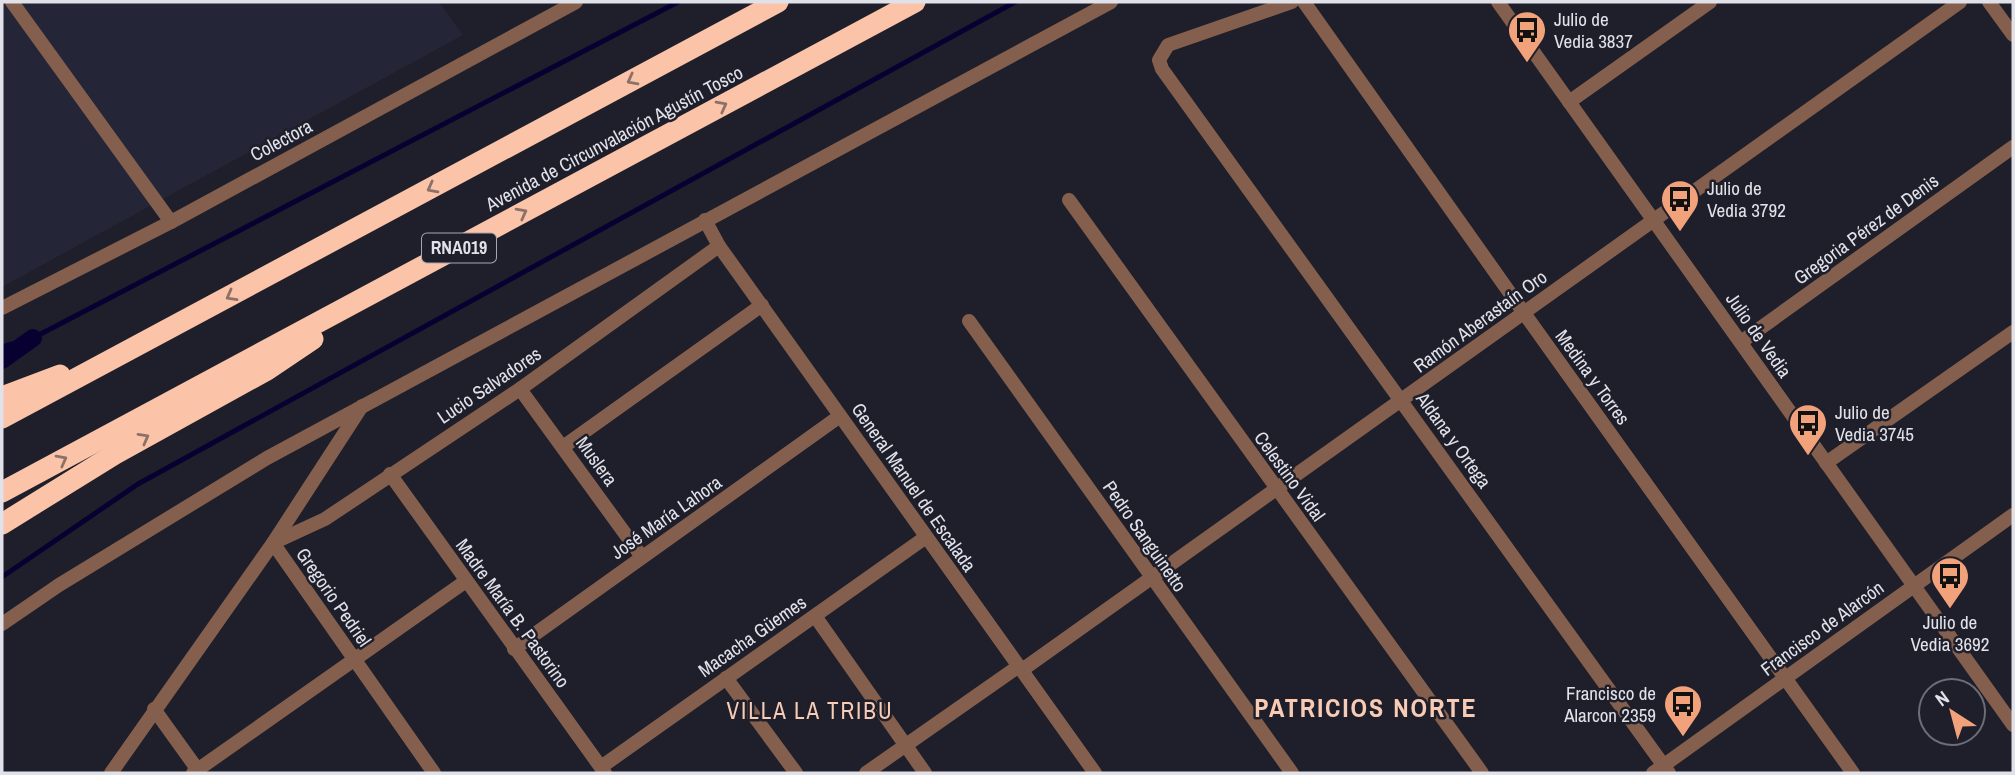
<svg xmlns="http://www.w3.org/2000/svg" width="2015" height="775" viewBox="0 0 2015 775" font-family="'Archivo Narrow',sans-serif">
	<rect width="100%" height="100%" fill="#1e1f2a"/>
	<polygon fill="#242536" points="2,2 439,2 463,35 2,287"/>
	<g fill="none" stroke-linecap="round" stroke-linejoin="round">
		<g stroke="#090032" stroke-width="5">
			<polyline points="2,347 33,338 678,2"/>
			<polyline points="2,577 138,484 1015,2"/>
		</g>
		<polyline stroke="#090032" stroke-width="18" points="2,360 33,338"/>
		<g stroke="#845f4d" stroke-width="14">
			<polyline points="12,2 171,222"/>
			<polyline points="1292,2 1168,45 1159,60 1162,69 1669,773"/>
			<polyline points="1304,2 1524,313 1853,773"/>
			<polyline points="1498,2 2013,725"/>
			<polyline points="1989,2 2013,35"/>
			<polyline points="1569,102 1710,2"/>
			<polyline points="1069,200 1482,773"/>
			<polyline points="705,220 719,246 1095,773"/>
			<polyline points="2,308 171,222 576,2"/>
			<polyline points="969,321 1292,773"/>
			<polyline points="1741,342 2013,147"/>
			<polyline points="520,389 642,557"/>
			<polyline points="362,406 273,543 434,773"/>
			<polyline points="563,447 762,305"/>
			<polyline points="1826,463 2013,332"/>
			<polyline points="390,474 605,773"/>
			<polyline points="815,616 925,773"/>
			<polyline points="2,624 59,585 267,458 1111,2"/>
			<polyline points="514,649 840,416"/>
			<polyline points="1022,670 1960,2"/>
			<polyline points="726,678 796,773"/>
			<polyline points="154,709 200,773"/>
			<polyline points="601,767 926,537"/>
			<polyline points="111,773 273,543 325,519 520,389 719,246"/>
			<polyline points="193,773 466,581"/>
			<polyline points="866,773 1019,666"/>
			<polyline points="1653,773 2013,515"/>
		</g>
		<g stroke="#fbc3a8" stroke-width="21">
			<polyline points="2,397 60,375"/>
			<polyline points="2,418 778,2"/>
			<polyline points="2,492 915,2"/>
			<polyline points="2,524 115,454 267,370 313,339"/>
		</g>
	</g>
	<defs><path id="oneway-chevron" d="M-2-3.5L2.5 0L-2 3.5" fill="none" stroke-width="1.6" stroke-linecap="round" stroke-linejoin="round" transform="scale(1.75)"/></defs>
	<g stroke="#8c7169">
		<use href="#oneway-chevron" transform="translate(632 80) rotate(152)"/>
		<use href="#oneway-chevron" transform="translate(722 106) rotate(-28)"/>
		<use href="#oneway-chevron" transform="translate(432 188) rotate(152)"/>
		<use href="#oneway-chevron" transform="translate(522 213) rotate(-28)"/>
		<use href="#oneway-chevron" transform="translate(231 296) rotate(151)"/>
		<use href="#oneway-chevron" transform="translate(144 438) rotate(-29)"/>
		<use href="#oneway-chevron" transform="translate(62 460) rotate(-28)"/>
	</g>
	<defs>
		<symbol id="bus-pin" viewBox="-11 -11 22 30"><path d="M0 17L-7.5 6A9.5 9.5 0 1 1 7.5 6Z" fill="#f1a27b" stroke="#1e1f2a"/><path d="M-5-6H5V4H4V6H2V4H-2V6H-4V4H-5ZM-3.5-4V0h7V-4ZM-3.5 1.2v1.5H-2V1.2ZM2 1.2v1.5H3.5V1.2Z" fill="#111"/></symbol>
	</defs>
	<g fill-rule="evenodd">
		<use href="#bus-pin" x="1505" y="8" width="44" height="60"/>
		<use href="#bus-pin" x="1658" y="177" width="44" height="60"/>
		<use href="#bus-pin" x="1786" y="401" width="44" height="60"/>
		<use href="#bus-pin" x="1928" y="554" width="44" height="60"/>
		<use href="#bus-pin" x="1661" y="682" width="44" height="60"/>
	</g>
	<g text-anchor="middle" stroke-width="5" stroke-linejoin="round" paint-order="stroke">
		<rect fill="#1e1f2a" stroke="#a6a8b0" stroke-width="2" x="422" y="233.5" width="74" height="29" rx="5"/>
		<g font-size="18" font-weight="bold" fill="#e1e2e9">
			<text x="459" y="254">RNA019</text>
		</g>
		<g font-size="19" fill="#e1e2e9" stroke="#1e1f2a" text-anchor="start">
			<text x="1554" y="26">Julio de<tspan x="1554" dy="22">Vedia 3837</tspan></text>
			<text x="1707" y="195">Julio de<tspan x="1707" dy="22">Vedia 3792</tspan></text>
			<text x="1835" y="419">Julio de<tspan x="1835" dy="22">Vedia 3745</tspan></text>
			<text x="1950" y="629" text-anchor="middle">Julio de<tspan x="1950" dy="22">Vedia 3692</tspan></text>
			<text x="1656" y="700" text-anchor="end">Francisco de<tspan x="1656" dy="22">Alarcon 2359</tspan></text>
		</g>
		<g font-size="19" fill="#e1e2e9" stroke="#1e1f2a">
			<text transform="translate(614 138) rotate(-28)" y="7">Avenida de Circunvalación Agustín Tosco</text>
			<text transform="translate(281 140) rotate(-28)" y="7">Colectora</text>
			<text transform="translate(1866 229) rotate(-36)" y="7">Gregoria Pérez de Denis</text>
			<text transform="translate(1480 321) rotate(-36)" y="7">Ramón Aberastaín Oro</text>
			<text transform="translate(1759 335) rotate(55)" y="7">Julio de Vedia</text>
			<text transform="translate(1593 377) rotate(54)" y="7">Medina y Torres</text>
			<text transform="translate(489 385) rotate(-34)" y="7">Lucio Salvadores</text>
			<text transform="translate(1454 440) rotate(54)" y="7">Aldana y Ortega</text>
			<text transform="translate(597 461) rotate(54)" y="7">Muslera</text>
			<text transform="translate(1290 476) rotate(54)" y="7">Celestino Vidal</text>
			<text transform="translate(914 487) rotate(55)" y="7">General Manuel de Escalada</text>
			<text transform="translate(666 517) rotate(-35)" y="7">José María Lahora</text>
			<text transform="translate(1145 536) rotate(55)" y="7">Pedro Sanguinetto</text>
			<text transform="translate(334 597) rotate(55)" y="7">Gregorio Pedriel</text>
			<text transform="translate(513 613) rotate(54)" y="7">Madre María B. Pastorino</text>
			<text transform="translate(1822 628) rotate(-36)" y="7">Francisco de Alarcón</text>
			<text transform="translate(752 636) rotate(-35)" y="7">Macacha Güemes</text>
		</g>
		<g font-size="23" letter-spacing="2" fill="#f8cbb5" stroke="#1e1f2a">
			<text x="810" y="719">VILLA LA TRIBU</text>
		</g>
		<g font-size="26" font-weight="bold" letter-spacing="2" fill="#f8cbb5" stroke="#1e1f2a">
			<text x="1366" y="717">PATRICIOS NORTE</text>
		</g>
	</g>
	<rect width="2015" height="775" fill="none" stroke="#e1e2e9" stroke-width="7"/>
	<g transform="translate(1952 712) rotate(324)"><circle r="33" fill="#1e1f2a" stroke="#6c6d76" stroke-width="2"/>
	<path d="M0-5L12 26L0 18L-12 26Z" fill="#f1a27b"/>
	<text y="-10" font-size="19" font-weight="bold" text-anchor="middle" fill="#e1e2e9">N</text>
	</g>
</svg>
